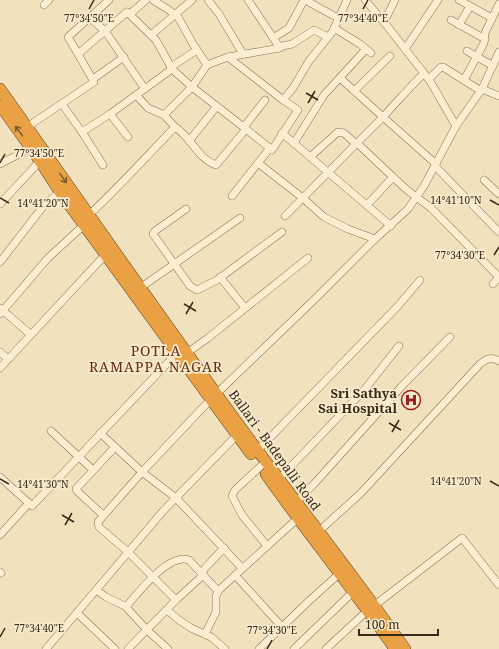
<svg xmlns="http://www.w3.org/2000/svg" width="499" height="649" viewBox="0 0 499 649" font-family="'Noto Serif',serif">
	<rect width="100%" height="100%" fill="#f1e1bc"/>
	<g fill="none" stroke-linecap="round" stroke-linejoin="round">
		<defs>
			<g id="minor">
				<polyline points="153,0 169,10 178,17 193,44 207,65"/>
				<polyline points="208,0 219,14 243,54"/>
				<polyline points="305,0 338,18"/>
				<polyline points="365,0 384,22 395,0"/>
				<polyline points="459,0 492,18"/>
				<polyline points="44,5 49,0"/>
				<polyline points="130,14 146,0"/>
				<polyline points="90,18 105,31 145,89"/>
				<polyline points="451,20 485,39"/>
				<polyline points="384,22 430,81 456,126"/>
				<polyline points="459,25 470,6"/>
				<polyline points="334,28 360,44 371,53"/>
				<polyline points="151,35 192,0"/>
				<polyline points="273,38 289,28 304,0"/>
				<polyline points="278,47 292,44 314,30 328,37"/>
				<polyline points="405,49 438,0"/>
				<polyline points="467,51 493,66"/>
				<polyline points="78,54 68,37 109,0"/>
				<polyline points="228,57 283,100 293,88 309,61 333,31 347,0"/>
				<polyline points="171,67 197,50"/>
				<polyline points="340,78 383,117 402,96 424,73"/>
				<polyline points="93,79 124,57"/>
				<polyline points="429,79 441,67 443,67 481,91"/>
				<polyline points="464,80 484,43 485,33 499,4"/>
				<polyline points="482,89 499,96"/>
				<polyline points="354,91 390,56"/>
				<polyline points="136,95 148,108 164,115"/>
				<polyline points="62,104 82,132 110,114 128,137"/>
				<polyline points="110,114 172,69"/>
				<path d="M27 127 94 82 78 54 127 12 156 40 172 69 192 87 246 129 216 165C198 159 191 137 175 127"/>
				<polyline points="244,127 265,100"/>
				<polyline points="246,129 272,150 298,110 283,100"/>
				<polyline points="82,132 103,165"/>
				<polyline points="282,133 391,226"/>
				<polyline points="189,141 217,106"/>
				<polyline points="294,143 324,95 366,49"/>
				<polyline points="310,157 338,132 344,133 356,144"/>
				<polyline points="258,163 304,199 324,217 348,229 375,239"/>
				<polyline points="0,164 31,148"/>
				<polyline points="435,166 499,232"/>
				<polyline points="393,177 357,143 383,117 436,164"/>
				<polyline points="484,180 499,194"/>
				<polyline points="232,196 270,148"/>
				<polyline points="0,204 40,161"/>
				<polyline points="367,205 393,177 407,190 431,208 499,277"/>
				<polyline points="186,209 155,231 153,234 190,286 197,290 217,280 282,232"/>
				<path d="M89 215C119 187 146 157 175 127L164 115 192 87 207 65 228 57 280 48 248 0"/>
				<polyline points="285,216 357,143"/>
				<polyline points="0,262 45,204 60,192"/>
				<polyline points="220,277 245,308"/>
				<polyline points="493,284 499,277"/>
				<polyline points="140,288 240,218"/>
				<polyline points="0,308 30,334"/>
				<polyline points="0,314 48,258 84,225"/>
				<polyline points="0,352 8,359"/>
				<polyline points="187,353 208,338 308,258"/>
				<polyline points="0,368 106,254"/>
				<polyline points="51,431 93,470"/>
				<polyline points="100,433 142,472 176,498 242,568"/>
				<polyline points="257,451 398,306 420,280"/>
				<polyline points="261,466 235,490 232,496 242,515 267,546"/>
				<polyline points="0,477 32,506 177,353"/>
				<polyline points="279,479 365,389 399,346"/>
				<polyline points="296,502 314,484 401,387 450,337"/>
				<polyline points="103,515 77,491 76,489 115,447"/>
				<path d="M318 532 361 493 480 364C487 359 491 356 499 361"/>
				<polyline points="0,535 29,503"/>
				<polyline points="0,572 1,573"/>
				<polyline points="235,575 282,627"/>
				<polyline points="96,590 106,597 125,606 147,630 168,649"/>
				<polyline points="176,600 128,552 99,527 98,522 142,472 211,399 316,298 375,239 408,209 424,186 456,126 482,89 499,52"/>
				<polyline points="375,605 462,538 499,585"/>
				<path d="M126 607C137 594 169 552 189 560L218 591"/>
				<polyline points="167,610 179,620 191,628 211,637 225,649"/>
				<polyline points="77,613 115,649"/>
				<polyline points="205,634 216,612 216,596 219,590 297,519"/>
				<polyline points="46,649 164,510 237,435"/>
				<polyline points="128,649 176,600 200,578 205,568 224,548"/>
				<polyline points="259,649 310,600 340,573"/>
				<polyline points="294,649 354,591"/>
				<polyline points="326,649 368,610"/>
			</g>
			<g id="highway">
				<path d="M0 89C86 210 170 332 258 451 307 517 358 581 405 649"/>
				<polyline points="0,105 40,161 60,192 177,353 251,454"/>
				<path d="M266 474C308 534 354 590 395 649"/>
			</g>
		</defs>
		<use href="#minor" stroke="#8a7154" stroke-width="8"/>
		<use href="#highway" stroke="#573f29" stroke-width="12"/>
		<use href="#minor" stroke="#fbeed0" stroke-width="7"/>
		<use href="#highway" stroke="#e9a144" stroke-width="11"/>
	</g>
	<defs><path id="oneway-shaft" d="M-6 0H5M1.5-3L5.5 0L1.5 3" fill="none" stroke-width="1.6" stroke-linecap="round" stroke-linejoin="round"/></defs>
	<g stroke="#7f592b">
		<use href="#oneway-shaft" transform="translate(19 131) rotate(-126)"/>
		<use href="#oneway-shaft" transform="translate(63 178) rotate(55)"/>
	</g>
	<path fill="none" stroke="#38291a" stroke-width="1.5" d="M89 9 94 0M363 9 368 0M306 93 318 100M308 103 315 91M0 163 5 154M0 198 9 203M490 200 499 205M494 255 499 247M184 304 196 311M186 314 193 302M389 423 401 430M392 432 399 420M0 479 9 484M490 481 499 486M62 515 74 522M65 525 72 513M0 637 5 628M267 649 272 640"/>
	<defs>
		<symbol id="hospital-ring" viewBox="-11 -11 22 22"><circle r="9.5" fill="#f8ebcc" stroke="#9d2020" stroke-width="1.5"/><path d="M-5-5h3v3.5h4V-5h3V5h-3V1.5h-4V5h-3Z" fill="#9d2020"/></symbol>
	</defs>
	<g fill-rule="evenodd">
		<use href="#hospital-ring" x="400" y="389" width="22" height="22"/>
	</g>
	<g text-anchor="middle" stroke-width="3.5" stroke-linejoin="round" paint-order="stroke">
		<g font-size="13" font-weight="bold" fill="#38291a" stroke="#f8ebcc" text-anchor="end">
			<text x="397" y="398">Sri Sathya<tspan x="397" dy="15">Sai Hospital</tspan></text>
		</g>
		<g font-size="13" fill="#38291a" stroke="#f8ebcc">
			<text transform="translate(275 450) rotate(54)" y="5">Ballari - Badepalli Road</text>
		</g>
		<g font-size="14" letter-spacing="1" fill="#682816" stroke="#f8ebcc">
			<text x="156" y="356">POTLA<tspan x="156" dy="16">RAMAPPA NAGAR</tspan></text>
		</g>
	</g>
	<g font-size="10" text-anchor="middle" fill="#38291a" stroke="#f8ebcc" stroke-width="3.5" stroke-linejoin="round" paint-order="stroke">
		<text x="89" y="22">77°34'50"E</text>
		<text x="363" y="22">77°34'40"E</text>
		<text x="39" y="157">77°34'50"E</text>
		<text x="456" y="204">14°41'10"N</text>
		<text x="43" y="207">14°41'20"N</text>
		<text x="460" y="259">77°34'30"E</text>
		<text x="456" y="485">14°41'20"N</text>
		<text x="43" y="488">14°41'30"N</text>
		<text x="39" y="632">77°34'40"E</text>
		<text x="272" y="634">77°34'30"E</text>
	</g>
	<path d="M359 629v6h79v-6" fill="none" stroke="#38291a" stroke-width="2"/>
	<text x="365" y="629" font-size="12" fill="#38291a" stroke="#f8ebcc" stroke-width="3" paint-order="stroke">100 m</text>
</svg>
